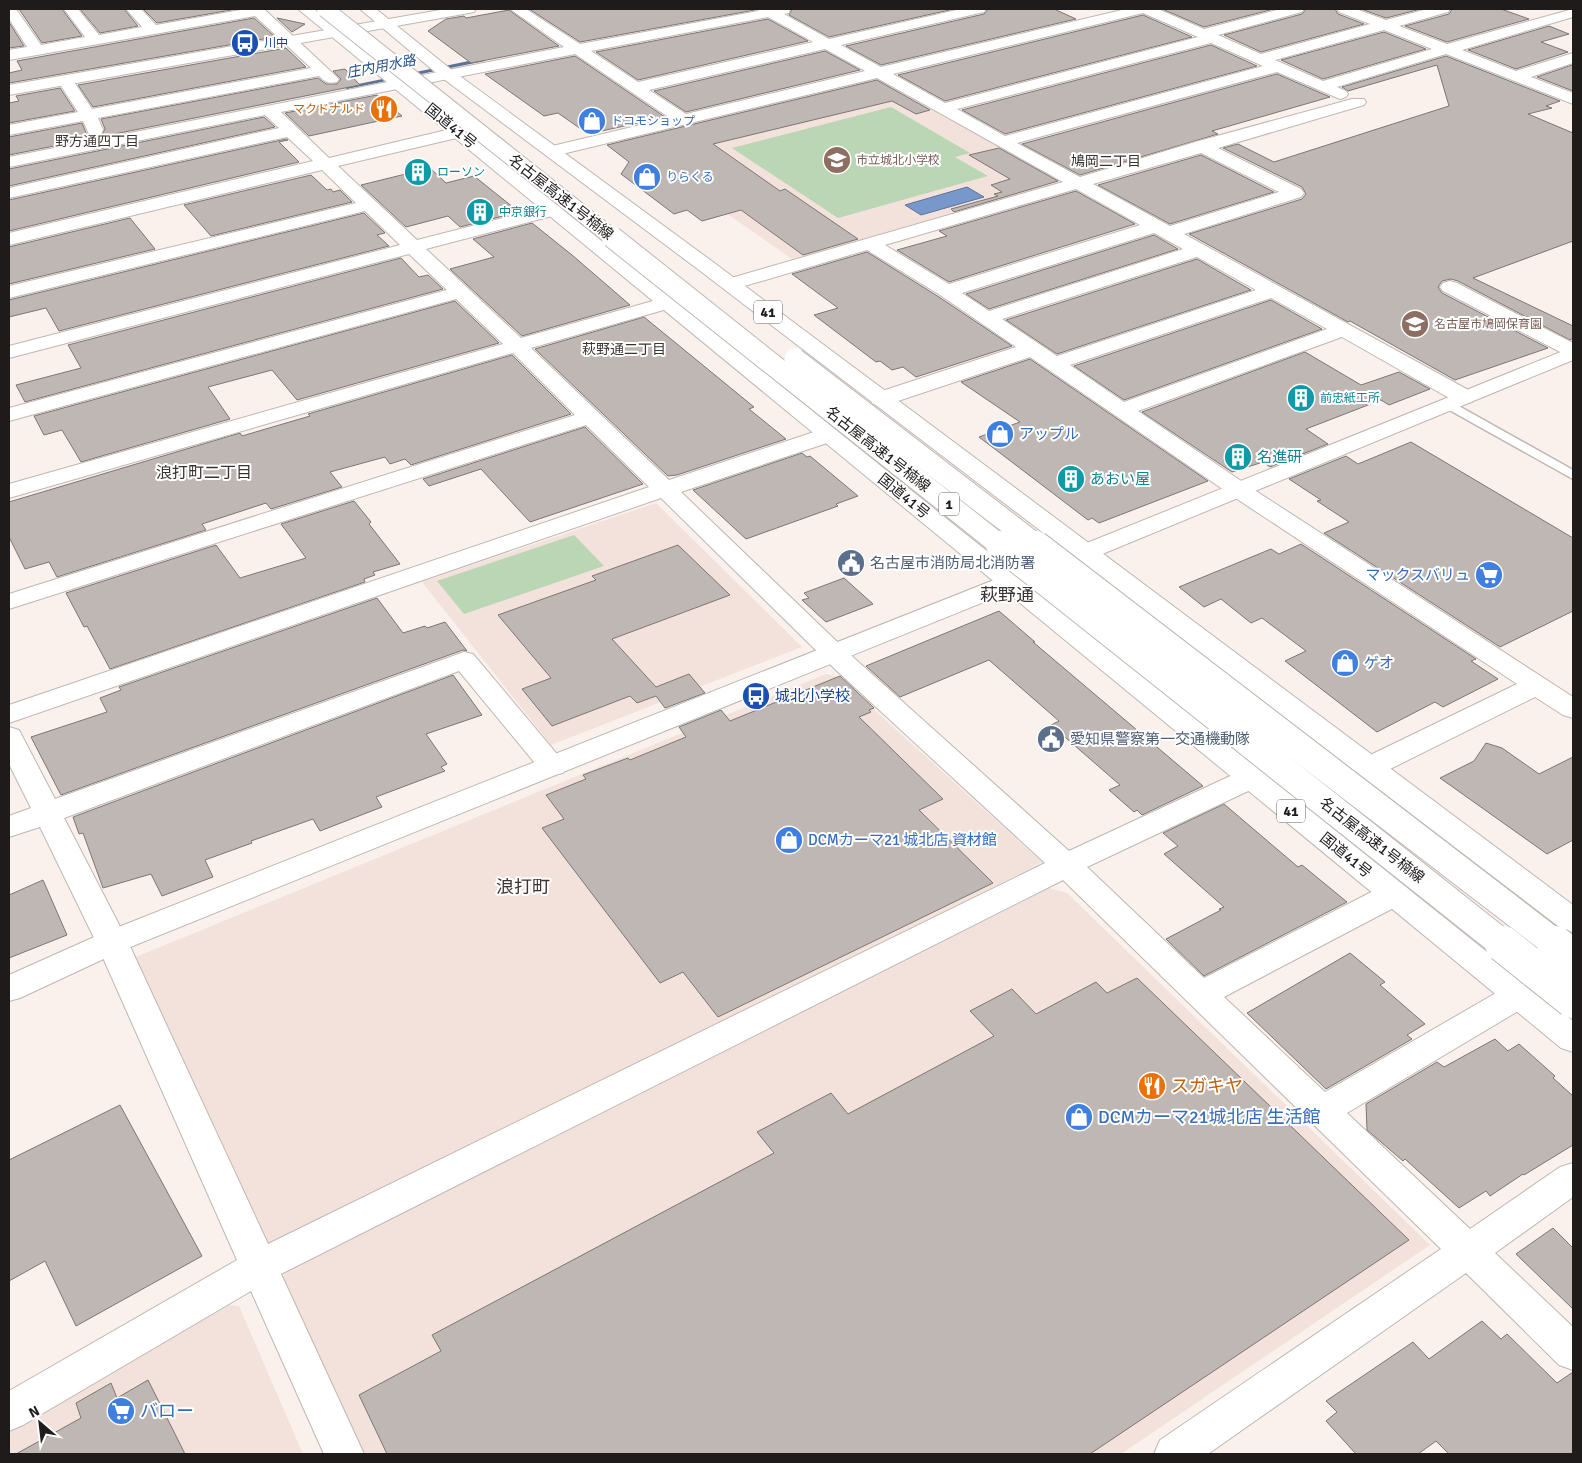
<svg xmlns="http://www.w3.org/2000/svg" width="1582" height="1463" viewBox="0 0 1582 1463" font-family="Signika,'Noto Sans JP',sans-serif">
	<rect width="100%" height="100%" fill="#faf1ed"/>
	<g fill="#f2e2db">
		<polygon points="870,78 882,79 1059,179 1059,183 792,259 621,140"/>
		<polygon points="656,503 802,647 551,745 422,582"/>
		<polygon points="826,674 838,677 1042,862 608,1086 268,1247 121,963"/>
		<polygon points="1049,888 1067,893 1430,1245 1121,1454 364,1454 282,1279 291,1263"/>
		<polygon points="217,1303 239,1306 303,1454 9,1454 9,1426"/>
	</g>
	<g fill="#bbd6b4">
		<polygon points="891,107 970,153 955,157 988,176 838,218 732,148"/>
		<polygon points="574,535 604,566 464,614 437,581"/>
	</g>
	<polygon fill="#7898cc" stroke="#5d7297" points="967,187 984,197 921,215 905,205"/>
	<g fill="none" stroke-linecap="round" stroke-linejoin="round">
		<polygon fill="#5d7297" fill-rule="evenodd" points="483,58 486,60 485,61 347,89 344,87"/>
	</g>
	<g fill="#bfb7b4" stroke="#7d7673">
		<polygon points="19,9 62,9 82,36 42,43"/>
		<polygon points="80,9 124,9 138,26 100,33"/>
		<polygon points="143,9 237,9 157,23"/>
		<polygon points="529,9 755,9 755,10 580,42"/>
		<polygon points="792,9 954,9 829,37 789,15"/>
		<polygon points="988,9 1054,9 1076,19 881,65 846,46 984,14"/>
		<polygon points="1162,9 1274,9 1204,27"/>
		<polygon points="1306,9 1335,9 1338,14 1364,24 1261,52 1224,35 1302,14"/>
		<polygon points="1361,9 1421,9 1386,18"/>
		<polygon points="1452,9 1501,9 1529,19 1447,42 1405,26 1449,14"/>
		<polygon points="509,10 559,46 471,63 428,31 446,19 464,16 466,18"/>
		<polygon points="1143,15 1192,37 945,101 898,75"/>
		<polygon points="254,18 275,37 9,83 9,73 22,70 17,61"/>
		<polygon points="277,18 305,24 292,32"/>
		<polygon points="768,19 808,41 638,80 596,52"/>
		<polygon points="9,22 24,46 9,48"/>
		<polygon points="1549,26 1569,34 1541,42 1568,52 1516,69 1468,50"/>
		<polygon points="1384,32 1426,49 1323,79 1281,60"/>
		<polygon points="1211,45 1257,66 1005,134 962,110"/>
		<polygon points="286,48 306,67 93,107 78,85"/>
		<polygon points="825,51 860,70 686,112 654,91"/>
		<polygon points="575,56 665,117 588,134 558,113 544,116 485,74"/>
		<polygon points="1446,56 1560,101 1546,106 1552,108 1528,114 1573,133 1573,241 1473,278 1573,326 1573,338 1570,340 1458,281 1451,279 1442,281 1438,287 1442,293 1548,348 1455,380 1350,321 1348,322 1189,234 1302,199 1306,194 1302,187 1223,148 1238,144 1274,162 1449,106 1437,65 1348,91 1342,87"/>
		<polygon points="1572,65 1573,66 1573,91 1537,77"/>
		<polygon points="345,69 360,85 9,155 9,137 82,123 87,135 101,136 105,129 101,119 318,78 326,84 337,84 341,79 333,71"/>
		<polygon points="1277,74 1330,97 1212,131 1218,134 1080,175 1022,144"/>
		<polygon points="877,80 930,110 916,114 892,101 713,144 780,191 785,189 858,239 803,255 741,210 702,221 687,210 674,214 621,174 629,162 607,145"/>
		<polygon points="60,88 75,111 9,123 9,103 19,101 16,96"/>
		<polygon points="377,95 402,116 309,136 285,113"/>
		<polygon points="264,117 275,127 9,186 9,169"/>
		<polygon points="286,139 288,140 279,142 299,162 9,231 9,200"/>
		<polygon points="999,148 1058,181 954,212 951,209 998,196 994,194 1002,192 991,185 1010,179 969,155"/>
		<polygon points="1201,155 1274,192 1170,224 1098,185"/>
		<polygon points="430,168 446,183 474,176 519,212 460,227 448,216 406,227 361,185"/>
		<polygon points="311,175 327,190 331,189 333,192 340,190 352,202 211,236 184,205"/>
		<polygon points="1076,191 1135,224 949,282 897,250 947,236 939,231"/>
		<polygon points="364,213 385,233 377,235 389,246 59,331 46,308 9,317 9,300"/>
		<polygon points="130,218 155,249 9,284 9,247"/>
		<polygon points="532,223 572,255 630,305 522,336 450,269 494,257 473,239"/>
		<polygon points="1154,235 1178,249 989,309 966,294"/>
		<polygon points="867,252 939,297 1012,346 916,377 903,367 892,370 880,361 876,362 814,315 838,308 792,274"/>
		<polygon points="401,258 419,277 428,275 443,289 25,402 16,385 81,368 68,345"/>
		<polygon points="1197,259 1251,290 1057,354 1006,320"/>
		<polygon points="1271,300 1322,329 1124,400 1074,366"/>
		<polygon points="455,301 499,343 297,400 272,370 208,387 230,419 81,462 62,430 44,435 34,416"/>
		<polygon points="644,317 754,407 749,409 786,439 677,475 668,476 535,349"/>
		<polygon points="1305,352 1361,385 1399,372 1430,389 1389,405 1381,400 1306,429 1328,444 1270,467 1263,462 1232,472 1142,412"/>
		<polygon points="512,355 571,414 411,465 405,459 390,464 385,457 330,472 342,487 271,509 266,503 202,524 206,530 57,577 49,562 25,569 9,537 9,502 240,433 242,436 310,416 308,414"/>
		<polygon points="1030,359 1208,481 1099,523 1092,518 1088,520 979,437 1020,422 961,382"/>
		<polygon points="585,427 643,484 530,522 481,469 429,486 423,479"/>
		<polygon points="1411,442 1573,538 1573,611 1500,647 1324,533 1349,522 1317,501 1321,500 1289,479 1346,456 1358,464"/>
		<polygon points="802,453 807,457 810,456 858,496 836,504 838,506 746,539 693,490"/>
		<polygon points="354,501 371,522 369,524 400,564 373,572 375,575 364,579 365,582 110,669 87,626 84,627 66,593 216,545 240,578 306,558 281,524"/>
		<polygon points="1301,544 1476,659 1471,661 1498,679 1443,707 1435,702 1377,732 1285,661 1306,651 1262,618 1251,623 1221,599 1204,607 1179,587 1271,549 1279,554"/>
		<polygon points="678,545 730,595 612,639 656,687 689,674 705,693 665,708 656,696 637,703 630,696 552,726 522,689 551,678 498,615 596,580 592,576"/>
		<polygon points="844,578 873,604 826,622 802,600 809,598 804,593"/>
		<polygon points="377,598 403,633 425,626 427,628 445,622 467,651 463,650 61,795 31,737 107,712 100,698 121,690 119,687"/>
		<polygon points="999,611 1035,642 1033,642 1203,786 1142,815 1137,810 1134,812 1109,790 1120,785 1051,725 1059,721 989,660 900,697 866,666"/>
		<polygon points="453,675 482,715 426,734 447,764 441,767 445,771 376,797 382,807 320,831 313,819 251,841 252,843 205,860 213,877 162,896 151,874 103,888 83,833 79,834 73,817"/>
		<polygon points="840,676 874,708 869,710 871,712 859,717 943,799 919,810 993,883 718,1017 683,972 660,983 542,828 564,819 546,795 586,779 583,775 628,758 630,760 686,737 679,727 721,710 730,721"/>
		<polygon points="1486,743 1502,748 1539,774 1573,757 1573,840 1547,854 1440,778 1474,761"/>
		<polygon points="1224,804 1298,867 1302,865 1347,902 1204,976 1166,939 1221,910 1219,909 1224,907 1164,854 1178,846 1163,833"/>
		<polygon points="43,880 67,935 9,958 9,895"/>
		<polygon points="1350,953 1385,982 1380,985 1425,1024 1407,1035 1412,1039 1326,1089 1247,1013"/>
		<polygon points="1137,978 1409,1240 1090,1454 387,1454 359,1395 441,1351 432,1335 774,1153 757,1132 831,1093 848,1114 994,1036 970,1011 1012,989 1036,1014 1096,982 1107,993"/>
		<polygon points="1495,1039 1508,1051 1519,1044 1555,1076 1553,1078 1573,1096 1573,1145 1524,1175 1523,1174 1490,1196 1486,1191 1459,1208 1405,1159 1403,1161 1367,1130 1366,1104 1437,1062 1444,1067"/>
		<polygon points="120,1105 202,1256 76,1326 45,1261 9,1281 9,1160"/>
		<polygon points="1553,1228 1573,1248 1573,1309 1516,1254"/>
		<polygon points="1482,1321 1501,1339 1507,1334 1557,1383 1573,1372 1573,1454 1449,1454 1436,1441 1418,1454 1356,1454 1326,1421 1337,1412 1326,1401 1413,1342 1429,1359"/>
		<polygon points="148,1380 185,1454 16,1454 81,1418 76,1403 111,1383 117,1398"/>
	</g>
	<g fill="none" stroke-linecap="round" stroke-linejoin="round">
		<defs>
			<polygon id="service" points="1448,400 1573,470 1573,479 1444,407 1442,404"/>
			<g id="minor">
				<path d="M9 9H16L41 45 85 37 64 9H78L99 35 142 27 126 9H141L156 25 246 9H264L339 79 337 82C328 84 325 82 319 76L98 118 103 130 101 134H89L83 121 9 135V125L78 112 57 80 59 77H71L92 109 311 68 255 16 9 60V50L27 47 9 19Z"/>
				<path d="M510 9H526L580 44 758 11 757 9H790L789 13 784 14 829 39 961 9H986L984 12 841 45 881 67 1126 9H1158L1204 29 1281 9H1304L1302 12 1218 35 1261 54 1370 24 1339 12 1337 9H1356L1386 20 1427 9H1450L1448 12 1399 26 1447 44 1573 9V17L1462 50 1516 71 1573 53V63L1531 77 1573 93V104L1446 54 1337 87 1346 91 1348 94 1346 97 1340 99 1277 72 1017 143 1080 177 1195 142 1352 99H1364L1366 102 1364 105 1218 148 1301 189 1304 193 1301 197 1184 234 1472 392 1475 397 1472 402 1464 403 1456 402 1342 337 1138 411 1256 491 1573 697V718L1563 715 1535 697 1380 774 1370 776 1360 774 1356 767 1360 760 1517 684 1240 501 1030 357 889 404 881 405 873 404 870 399 873 394 1016 347 940 295 867 250 731 290 724 288 721 284 724 280 1063 182 877 78 554 156 548 155 545 151 548 147 670 118 575 54 281 112 329 158 459 127 465 128 467 132 465 136 338 166 417 240 554 205 560 206 563 210 560 214 426 249 521 338 660 299 667 297 674 299 677 303 674 307 531 348 669 480 820 430 828 428 836 430 839 435 836 440 681 492 854 658 1069 851 1241 771 1251 768 1261 771 1265 778 1261 785 1087 867 1204 978 1383 886 1394 883 1405 886 1409 894 1405 902 1224 997 1325 1092 1508 986 1519 983 1530 986 1535 995 1530 1004 1347 1113 1470 1229 1560 1167 1573 1163V1197L1495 1253 1573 1327V1370L1559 1365 1466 1273 1208 1454H1154L1160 1440 1441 1249 1063 880 281 1274 364 1454H324L251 1291 23 1425 9 1431V1391L237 1260 96 942 40 827 9 837V816L31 808 9 764V727L19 730 55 799 464 652 473 654 567 766 563 773 553 775 543 773 459 671 64 818 128 942 268 1244 1045 863 836 670 661 498 9 723V705L649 487 586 425 9 609V594L575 415 513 353 9 498V484L503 344 456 299 9 421V408L447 290 409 254 9 358V346L400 245 365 211 9 298V286L356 203 322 170 9 245V233L313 161 287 137 9 198V188L279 128 265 115 9 167V157L564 47ZM1143 13 1198 37 945 103 893 74ZM768 17 813 42 638 82 591 51ZM1384 30 1432 49 1323 81 1275 60ZM1211 43 1263 66 1005 136 957 109ZM825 49 865 71 686 114 649 90ZM1201 153 1279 192 1170 226 1093 184ZM1076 189 1140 225 949 284 885 245ZM1154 233 1183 249 989 311 962 293ZM1197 257 1256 290 1057 356 1002 319ZM1271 298 1327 329 1124 402 1070 365Z"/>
				<polygon points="1450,281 1457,283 1573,343 1573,357 1566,355 1443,291 1440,287 1443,283"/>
			</g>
			<g id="tertiary">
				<polygon points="446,9 476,9 474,12 469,13 9,95 9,85"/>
				<polygon points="1573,347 1573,360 1095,557 123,950 20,998 9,1001 9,975 101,934 1077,547"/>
			</g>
			<g id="trunk">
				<polygon points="298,9 314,9 836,430 1573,1021 1573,1052 1561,1048"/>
				<polygon points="360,9 376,9 453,71 713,262 1573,905 1573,932 1562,929 699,270 441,77"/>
			</g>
		</defs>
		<use href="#service" stroke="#bfb7b3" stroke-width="3"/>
		<use href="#minor" stroke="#bfb7b3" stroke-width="2"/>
		<use href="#tertiary" stroke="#bfb7b3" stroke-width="2"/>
		<use href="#trunk" stroke="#bfb7b3" stroke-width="2"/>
		<use href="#service" fill="#fff" fill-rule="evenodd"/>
		<use href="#minor" fill="#fff" fill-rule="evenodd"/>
		<use href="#tertiary" fill="#fff" fill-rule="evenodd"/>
		<use href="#trunk" fill="#fff" fill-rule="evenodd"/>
		<defs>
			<polyline id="motorway-bridge-far3" points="325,9 613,238"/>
			<g id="motorway-bridge-far2">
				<polyline points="612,237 1001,546"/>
				<polyline points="795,359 1038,546"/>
			</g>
			<g id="motorway-bridge-far1">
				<polyline points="1000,545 1504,945"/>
				<polyline points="1036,545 1557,945"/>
			</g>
			<g id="motorway-bridge">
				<polyline points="1503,944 1573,1000"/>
				<polyline points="1555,944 1573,958"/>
			</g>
		</defs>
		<use href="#motorway-bridge-far3" stroke="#bfb7b3" stroke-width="18" stroke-linecap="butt"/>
		<use href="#motorway-bridge-far2" stroke="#bfb7b3" stroke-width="23" stroke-linecap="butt"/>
		<use href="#motorway-bridge-far1" stroke="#bfb7b3" stroke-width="30" stroke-linecap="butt"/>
		<use href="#motorway-bridge" stroke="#bfb7b3" stroke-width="38" stroke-linecap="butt"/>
		<use href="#motorway-bridge-far3" stroke="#fff" stroke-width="16"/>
		<use href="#motorway-bridge-far2" stroke="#fff" stroke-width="21"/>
		<use href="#motorway-bridge-far1" stroke="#fff" stroke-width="28"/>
		<use href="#motorway-bridge" stroke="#fff" stroke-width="36"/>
	</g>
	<defs>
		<symbol id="bus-disc" viewBox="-11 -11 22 22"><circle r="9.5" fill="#1a4fb4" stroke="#fff"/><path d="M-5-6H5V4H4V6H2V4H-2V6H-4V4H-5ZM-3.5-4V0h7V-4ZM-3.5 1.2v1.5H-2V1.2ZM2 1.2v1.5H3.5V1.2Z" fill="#fff"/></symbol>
		<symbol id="restaurant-disc" viewBox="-11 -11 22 22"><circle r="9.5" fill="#e8710a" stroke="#fff"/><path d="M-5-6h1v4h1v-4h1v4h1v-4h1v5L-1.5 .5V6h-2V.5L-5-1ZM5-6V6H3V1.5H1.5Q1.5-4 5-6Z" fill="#fff"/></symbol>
		<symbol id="shop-disc" viewBox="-11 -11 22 22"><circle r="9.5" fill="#3f7fe0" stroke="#fff"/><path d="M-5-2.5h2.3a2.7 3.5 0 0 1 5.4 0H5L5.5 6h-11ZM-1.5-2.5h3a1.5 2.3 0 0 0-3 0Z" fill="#fff"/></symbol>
		<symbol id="school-disc" viewBox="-11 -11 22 22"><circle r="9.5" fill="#8d6e63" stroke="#fff"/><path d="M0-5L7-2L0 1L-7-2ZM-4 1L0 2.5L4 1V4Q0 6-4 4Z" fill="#fff"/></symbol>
		<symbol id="building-disc" viewBox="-11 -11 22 22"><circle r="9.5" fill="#0f9aa8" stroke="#fff"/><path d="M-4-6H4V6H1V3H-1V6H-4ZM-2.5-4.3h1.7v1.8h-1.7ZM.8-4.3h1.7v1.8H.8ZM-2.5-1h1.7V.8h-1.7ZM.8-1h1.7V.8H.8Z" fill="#fff"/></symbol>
		<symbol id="civic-disc" viewBox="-11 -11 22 22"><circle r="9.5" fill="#5c6f8a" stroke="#fff"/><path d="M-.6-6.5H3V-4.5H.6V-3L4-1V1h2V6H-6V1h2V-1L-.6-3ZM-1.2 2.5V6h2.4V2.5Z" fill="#fff"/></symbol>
		<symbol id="supermarket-disc" viewBox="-11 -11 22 22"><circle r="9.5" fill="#3f7fe0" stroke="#fff"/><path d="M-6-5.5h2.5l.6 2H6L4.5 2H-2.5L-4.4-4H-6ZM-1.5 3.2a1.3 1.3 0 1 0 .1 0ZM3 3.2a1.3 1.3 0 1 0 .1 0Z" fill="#fff"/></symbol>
	</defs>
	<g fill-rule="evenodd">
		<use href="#bus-disc" x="229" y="27" width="32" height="32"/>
		<use href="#restaurant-disc" x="368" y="93" width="32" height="32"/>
		<use href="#shop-disc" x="576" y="105" width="32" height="32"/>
		<use href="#school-disc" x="821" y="144" width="32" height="32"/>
		<use href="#building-disc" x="402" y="156" width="32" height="32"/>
		<use href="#shop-disc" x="631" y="161" width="32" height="32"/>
		<use href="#building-disc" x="464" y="196" width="32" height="32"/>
		<use href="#school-disc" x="1399" y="308" width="32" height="32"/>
		<use href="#building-disc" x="1285" y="382" width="32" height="32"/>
		<use href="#shop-disc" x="984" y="418" width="32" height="32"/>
		<use href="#building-disc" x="1222" y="441" width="32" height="32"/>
		<use href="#building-disc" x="1055" y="463" width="32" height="32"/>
		<use href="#civic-disc" x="835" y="547" width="32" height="32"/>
		<use href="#supermarket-disc" x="1473" y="559" width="32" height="32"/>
		<use href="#shop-disc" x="1329" y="647" width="32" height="32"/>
		<use href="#bus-disc" x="740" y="680" width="32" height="32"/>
		<use href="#civic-disc" x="1035" y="723" width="32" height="32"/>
		<use href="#shop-disc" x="773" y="824" width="32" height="32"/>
		<use href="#restaurant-disc" x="1136" y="1070" width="32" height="32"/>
		<use href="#shop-disc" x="1063" y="1101" width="32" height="32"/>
		<use href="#supermarket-disc" x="105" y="1395" width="32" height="32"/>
	</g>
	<g text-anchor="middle" stroke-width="4" stroke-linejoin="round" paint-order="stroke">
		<g font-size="12" fill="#164399" stroke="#fff" text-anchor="start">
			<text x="264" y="47">川中</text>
		</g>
		<g font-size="12" fill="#c56008" stroke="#fff" text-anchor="end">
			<text x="365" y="113">マクドナルド</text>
		</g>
		<g font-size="12" fill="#366cbe" stroke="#fff" text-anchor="start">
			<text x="611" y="125">ドコモショップ</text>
			<text x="666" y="181">りらくる</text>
		</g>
		<g font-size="12" fill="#785e54" stroke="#fff" text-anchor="start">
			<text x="856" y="164">市立城北小学校</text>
			<text x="1434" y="328">名古屋市鳩岡保育園</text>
		</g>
		<g font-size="12" fill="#0d838f" stroke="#fff" text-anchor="start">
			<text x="437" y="176">ローソン</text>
			<text x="499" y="216">中京銀行</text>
			<text x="1320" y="402">前忠紙工所</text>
		</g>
		<g font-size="14" font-style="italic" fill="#275090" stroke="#fff">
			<text transform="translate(381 66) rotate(-11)" y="5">庄内用水路</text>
		</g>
		<g font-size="14" fill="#3a3330" stroke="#fff">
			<text x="97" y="146">野方通四丁目</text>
			<text x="1106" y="166">鳩岡二丁目</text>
			<text x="624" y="354">萩野通二丁目</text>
		</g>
		<g fill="#fff" stroke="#625f5f" stroke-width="1">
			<rect x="754" y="300.5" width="28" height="23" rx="4"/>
			<rect x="939" y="492.5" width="20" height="23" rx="4"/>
			<rect x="1277" y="799.5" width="28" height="23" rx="4"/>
		</g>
		<g font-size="14" font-weight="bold" fill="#1e1b1a">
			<text x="768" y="317">41</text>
			<text x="949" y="509">1</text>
			<text x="1291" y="816">41</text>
		</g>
		<g font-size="15" fill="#1e1b1a" stroke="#fff">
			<text transform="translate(451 126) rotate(39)" y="5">国道41号</text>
			<text transform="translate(561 197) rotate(38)" y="5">名古屋高速1号楠線</text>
			<text transform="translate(878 449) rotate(38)" y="5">名古屋高速1号楠線</text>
			<text transform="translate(904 496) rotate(39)" y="5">国道41号</text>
			<text transform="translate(1372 840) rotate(38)" y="5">名古屋高速1号楠線</text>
			<text transform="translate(1346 855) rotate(39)" y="5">国道41号</text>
		</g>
		<g font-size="15" fill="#366cbe" stroke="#fff" text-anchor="start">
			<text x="1019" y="439">アップル</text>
			<text x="1470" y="580" text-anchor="end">マックスバリュ</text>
			<text x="1364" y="668">ゲオ</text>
			<text x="808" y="845">DCMカーマ21 城北店 資材館</text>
		</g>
		<g font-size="15" fill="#0d838f" stroke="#fff" text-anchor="start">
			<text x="1257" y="462">名進研</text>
			<text x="1090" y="484">あおい屋</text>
		</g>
		<g font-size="15" fill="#4e5e75" stroke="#fff" text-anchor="start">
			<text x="870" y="568">名古屋市消防局北消防署</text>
			<text x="1070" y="744">愛知県警察第一交通機動隊</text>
		</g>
		<g font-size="15" fill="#164399" stroke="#fff" text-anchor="start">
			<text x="775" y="701">城北小学校</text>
		</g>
		<g font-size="16" fill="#3a3330" stroke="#fff">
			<text x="204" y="478">浪打町二丁目</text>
		</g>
		<g font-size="18" fill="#3a3330" stroke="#fff">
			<text x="1007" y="601">萩野通</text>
			<text x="523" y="893">浪打町</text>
		</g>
		<g font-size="18" fill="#c56008" stroke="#fff" text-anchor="start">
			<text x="1171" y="1092">スガキヤ</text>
		</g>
		<g font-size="18" fill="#366cbe" stroke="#fff" text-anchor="start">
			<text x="1098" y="1123">DCMカーマ21城北店 生活館</text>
			<text x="140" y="1417">バロー</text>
		</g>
	</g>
	<rect width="1582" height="1463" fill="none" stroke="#1e1b1a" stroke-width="20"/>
	<g transform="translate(40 1423) rotate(332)" stroke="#ffffff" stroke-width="4" paint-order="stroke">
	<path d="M0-4L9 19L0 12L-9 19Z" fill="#1e1b1a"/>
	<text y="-8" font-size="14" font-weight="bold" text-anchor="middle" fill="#1e1b1a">N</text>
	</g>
</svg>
